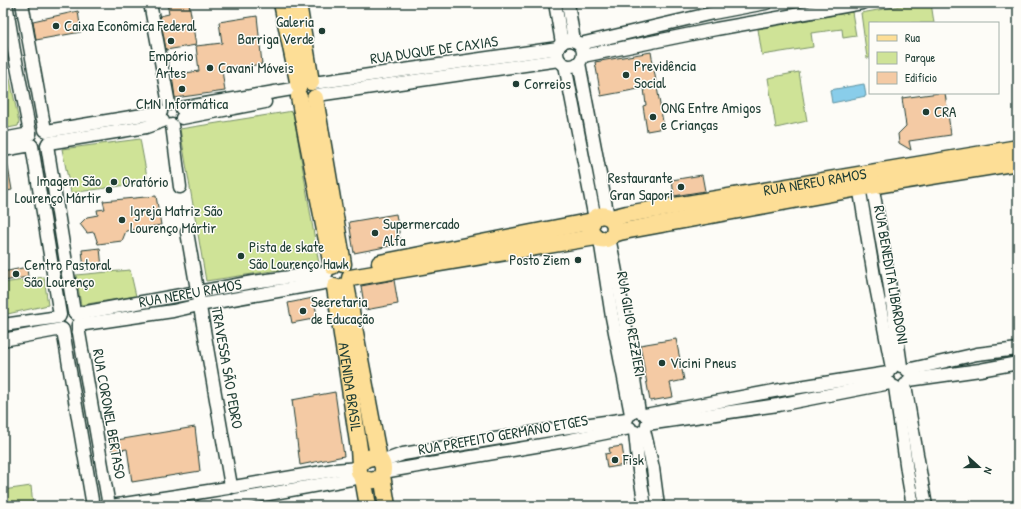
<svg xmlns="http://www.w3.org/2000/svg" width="1021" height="509" viewBox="0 0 1021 509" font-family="'Patrick Hand',sans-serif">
	<rect width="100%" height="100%" fill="#fdfcf7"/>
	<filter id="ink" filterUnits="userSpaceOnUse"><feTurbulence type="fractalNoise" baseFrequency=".025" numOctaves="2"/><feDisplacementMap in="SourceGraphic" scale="8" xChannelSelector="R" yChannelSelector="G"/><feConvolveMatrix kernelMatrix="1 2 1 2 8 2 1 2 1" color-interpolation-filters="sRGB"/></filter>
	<g filter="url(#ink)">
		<g fill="#cfe397" stroke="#779066">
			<polygon points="917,3 931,3 934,23 870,23 870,58 867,58 861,13"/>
			<polygon points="852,12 856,36 843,38 842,29 811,33 813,47 762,55 758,29"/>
			<polygon points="3,46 19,122 18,126 3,129"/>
			<polygon points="799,72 807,121 776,128 768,78"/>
			<polygon points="293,111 319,264 206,281 180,129"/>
			<polygon points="140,139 148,182 71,193 62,149"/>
			<polygon points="130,270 136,296 81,305 76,275"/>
			<polygon points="44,277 48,305 3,315 3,283"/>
			<polygon points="31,486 33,506 3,506 3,490"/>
		</g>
		<polygon fill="#89cdea" stroke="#5f93a1" points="864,84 866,96 832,103 830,90"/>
		<g fill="#f4caa4" stroke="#1f3d34">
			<polygon points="167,3 189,3 196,45 166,50 160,16 169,14"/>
			<polygon points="78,11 81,32 36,40 33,21"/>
			<polygon points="257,16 262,64 222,70 225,91 175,98 172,75 199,71 196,46 222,43 219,22"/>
			<polygon points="651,52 664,128 647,131 643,106 646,105 644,88 601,96 595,62"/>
			<polygon points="939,93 945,93 951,135 909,141 911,150 899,143 898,134 906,126 902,98"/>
			<polygon points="3,161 7,161 12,190 3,192"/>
			<polygon points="702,175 705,191 674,196 672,180"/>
			<polygon points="156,196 161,225 126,231 122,241 98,244 94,232 87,233 80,224 87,217 98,215 97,210 105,209 103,201"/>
			<polygon points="396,214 401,244 354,253 349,222"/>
			<polygon points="100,248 102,268 84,270 82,250"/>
			<polygon points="27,267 28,277 3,281 3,272"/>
			<polygon points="394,280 398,304 365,310 361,286"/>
			<polygon points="313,298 318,318 292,323 288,303"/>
			<polygon points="676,339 684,380 670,383 673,397 650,401 640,345"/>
			<polygon points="335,392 344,456 300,465 292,400"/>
			<polygon points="195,427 200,471 132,482 127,449 112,451 111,441"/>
			<polygon points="622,446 625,465 607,468 605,454 610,453 609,448"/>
		</g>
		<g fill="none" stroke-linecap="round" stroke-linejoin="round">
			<defs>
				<g id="minor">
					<polyline points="6,3 14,51 30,133"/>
					<polyline points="22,3 45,130"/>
					<polyline points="150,3 169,104"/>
					<polyline points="555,3 562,43"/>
					<polyline points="568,3 574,41"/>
					<circle cx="570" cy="53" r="13"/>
					<polyline points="580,44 713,13 766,3"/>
					<polyline points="583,56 716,29 862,3"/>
					<polyline points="579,63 608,217"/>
					<polyline points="565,65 595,219"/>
					<polyline points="314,83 558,48"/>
					<polyline points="317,95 559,60"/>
					<polyline points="181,108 298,88"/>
					<polyline points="182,118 265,102"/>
					<polyline points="172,125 180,187"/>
					<polyline points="47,131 161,112"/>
					<polyline points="3,139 30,134"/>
					<polyline points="48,143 146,127 163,121"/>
					<polyline points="47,145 74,312"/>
					<polyline points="32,146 60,315"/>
					<polyline points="3,150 31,145"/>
					<polyline points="871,178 889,281 901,366"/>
					<polyline points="858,180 875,282 892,368"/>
					<polyline points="187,232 231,486"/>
					<path d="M609 238C622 295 630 354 639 412"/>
					<polyline points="600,239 612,317 631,414"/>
					<path id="s1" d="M76 314 253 282 327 272"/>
					<polyline points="3,325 59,317"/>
					<polyline points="78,325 173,311 199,305 329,282"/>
					<polyline points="78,327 109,506"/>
					<polyline points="63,330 93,506"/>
					<polyline points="3,340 62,329"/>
					<polyline points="907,370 977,354 1018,349"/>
					<polyline points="909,380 980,370 1018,363"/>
					<polyline points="905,385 926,506"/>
					<polyline points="895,387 907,471 913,506"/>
					<polyline points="645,415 774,391 888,373"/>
					<polyline points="647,424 778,405 890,383"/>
					<polyline points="644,430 653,468 658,506"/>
					<polyline points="635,432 639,471 645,506"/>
					<polyline points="381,462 403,454 562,428 627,419"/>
					<polyline points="383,472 565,441 630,428"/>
					<polyline points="234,487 334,470 359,468"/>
					<polyline points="236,500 362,477"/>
					<polyline points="111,506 228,488"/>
					<polyline points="202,506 231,501"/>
				</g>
				<g id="major">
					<polyline points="282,3 299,86"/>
					<polyline points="298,3 311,82"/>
					<polyline points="299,97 332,266"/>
					<polyline points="315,98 343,264"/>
					<path id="s2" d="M611 218 627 214 1018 148"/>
					<path d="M613 235C622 215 594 208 591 225 590 228 591 232 593 234 596 239 604 241 609 238 614 235 609 237 614 234 619 232 624 231 629 230L859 188 1018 162"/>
					<polyline points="380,263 593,221"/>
					<polyline points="350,278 596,237"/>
					<polyline points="346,285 379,460"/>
					<path id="s3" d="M335 287 359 449 360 464"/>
					<polyline points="382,475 387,506"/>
					<path d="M363 478C372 483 384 480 383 468 381 446 347 462 363 478L368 506"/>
				</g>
			</defs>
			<use href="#minor" stroke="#1f3d34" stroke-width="15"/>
			<use href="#major" stroke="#1f3d34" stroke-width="19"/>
			<use href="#minor" stroke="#fdfcf7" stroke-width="12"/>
			<use href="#major" stroke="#fdde96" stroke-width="16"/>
		</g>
	</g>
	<g fill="#1f3d34" stroke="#fdfcf7" stroke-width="1.5">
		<circle cx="56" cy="26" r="4"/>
		<circle cx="322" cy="31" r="4"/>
		<circle cx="171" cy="41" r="4"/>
		<circle cx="210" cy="68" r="4"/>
		<circle cx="626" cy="75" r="4"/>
		<circle cx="516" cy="84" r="4"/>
		<circle cx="182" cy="89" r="4"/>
		<circle cx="926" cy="112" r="4"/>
		<circle cx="653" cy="117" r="4"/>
		<circle cx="114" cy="182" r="4"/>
		<circle cx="681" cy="187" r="4"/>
		<circle cx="109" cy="190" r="4"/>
		<circle cx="122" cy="220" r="4"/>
		<circle cx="375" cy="233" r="4"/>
		<circle cx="241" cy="256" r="4"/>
		<circle cx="578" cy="260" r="4"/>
		<circle cx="16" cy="274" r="4"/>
		<circle cx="303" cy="311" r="4"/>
		<circle cx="662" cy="363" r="4"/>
		<circle cx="615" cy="460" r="4"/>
	</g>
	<g text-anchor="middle" stroke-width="3" stroke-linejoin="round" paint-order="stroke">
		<g font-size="15" fill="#1f3d34" stroke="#fdfcf7" text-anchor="start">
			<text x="314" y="27" text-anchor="end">Galeria<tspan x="314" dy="17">Barriga Verde</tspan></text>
			<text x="64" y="31">Caixa Econômica Federal</text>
			<text x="171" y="61" text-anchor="middle">Empório<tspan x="171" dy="17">Artes</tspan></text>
			<text x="634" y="71">Previdência<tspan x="634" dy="17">Social</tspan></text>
			<text x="218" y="73">Cavani Móveis</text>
			<text x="524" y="89">Correios</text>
			<text x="182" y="109" text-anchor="middle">CMN Informática</text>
			<text x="661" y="113">ONG Entre Amigos<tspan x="661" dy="17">e Crianças</tspan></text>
			<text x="934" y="117">CRA</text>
			<text x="673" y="183" text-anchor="end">Restaurante<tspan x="673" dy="17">Gran Sapori</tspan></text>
			<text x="101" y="186" text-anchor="end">Imagem São<tspan x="101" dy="17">Lourenço Mártir</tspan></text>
			<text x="122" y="187">Oratório</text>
			<text x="130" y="216">Igreja Matriz São<tspan x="130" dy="17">Lourenço Mártir</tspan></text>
			<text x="383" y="229">Supermercado<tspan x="383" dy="17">Alfa</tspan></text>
			<text x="249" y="252">Pista de skate<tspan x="249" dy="17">São Lourenço Hawk</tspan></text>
			<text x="570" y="265" text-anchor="end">Posto Ziem</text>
			<text x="24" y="270">Centro Pastoral<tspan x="24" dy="17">São Lourenço</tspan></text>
			<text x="311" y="307">Secretaria<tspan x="311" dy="17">de Educação</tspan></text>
			<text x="670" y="368">Vicini Pneus</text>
			<text x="623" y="465">Fisk</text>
		</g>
		<g font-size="15" fill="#1f3d34" stroke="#fdfcf7">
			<text transform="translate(434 50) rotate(-8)" y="5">RUA DUQUE DE CAXIAS</text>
			<text dy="5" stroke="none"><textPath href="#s2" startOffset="207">RUA NEREU RAMOS</textPath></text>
			<text transform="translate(891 275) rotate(80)" y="5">RUA BENEDITA LIBARDONI</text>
			<text dy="5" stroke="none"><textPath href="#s1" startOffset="116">RUA NEREU RAMOS</textPath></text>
			<text transform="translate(631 324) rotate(80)" y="5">RUA GILIO REZZIERI</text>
			<text transform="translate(227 368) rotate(80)" y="5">TRAVESSA SÃO PEDRO</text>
			<text dy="5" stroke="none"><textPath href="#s3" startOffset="101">AVENIDA BRASIL</textPath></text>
			<text transform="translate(109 414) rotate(80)" y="5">RUA CORONEL BERTASO</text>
			<text transform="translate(503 435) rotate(-10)" y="5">RUA PREFEITO GERMANO ETGES</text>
		</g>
	</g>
	<rect width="1021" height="509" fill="none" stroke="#fdfcf7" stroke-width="16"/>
	<rect x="8" y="8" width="1005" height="493" fill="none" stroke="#1f3d34" stroke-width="1.5" filter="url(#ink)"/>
	<rect x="869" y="22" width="130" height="72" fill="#fdfcf7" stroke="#a4b0a9"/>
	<rect x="877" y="35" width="20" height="6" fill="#fdde96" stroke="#a4b0a9"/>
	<text x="905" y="42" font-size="12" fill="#1f3d34">Rua</text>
	<rect x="877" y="52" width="20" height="12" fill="#cfe397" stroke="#a4b0a9"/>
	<text x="905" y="62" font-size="12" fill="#1f3d34">Parque</text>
	<rect x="877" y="72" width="20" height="12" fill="#f4caa4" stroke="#a4b0a9"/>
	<text x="905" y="82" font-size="12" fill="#1f3d34">Edifício</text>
	<g transform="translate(979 467) rotate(111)" stroke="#fdfcf7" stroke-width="3" paint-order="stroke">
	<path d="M0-3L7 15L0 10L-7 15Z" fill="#1f3d34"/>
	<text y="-6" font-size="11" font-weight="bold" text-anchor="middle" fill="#1f3d34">N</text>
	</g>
</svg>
